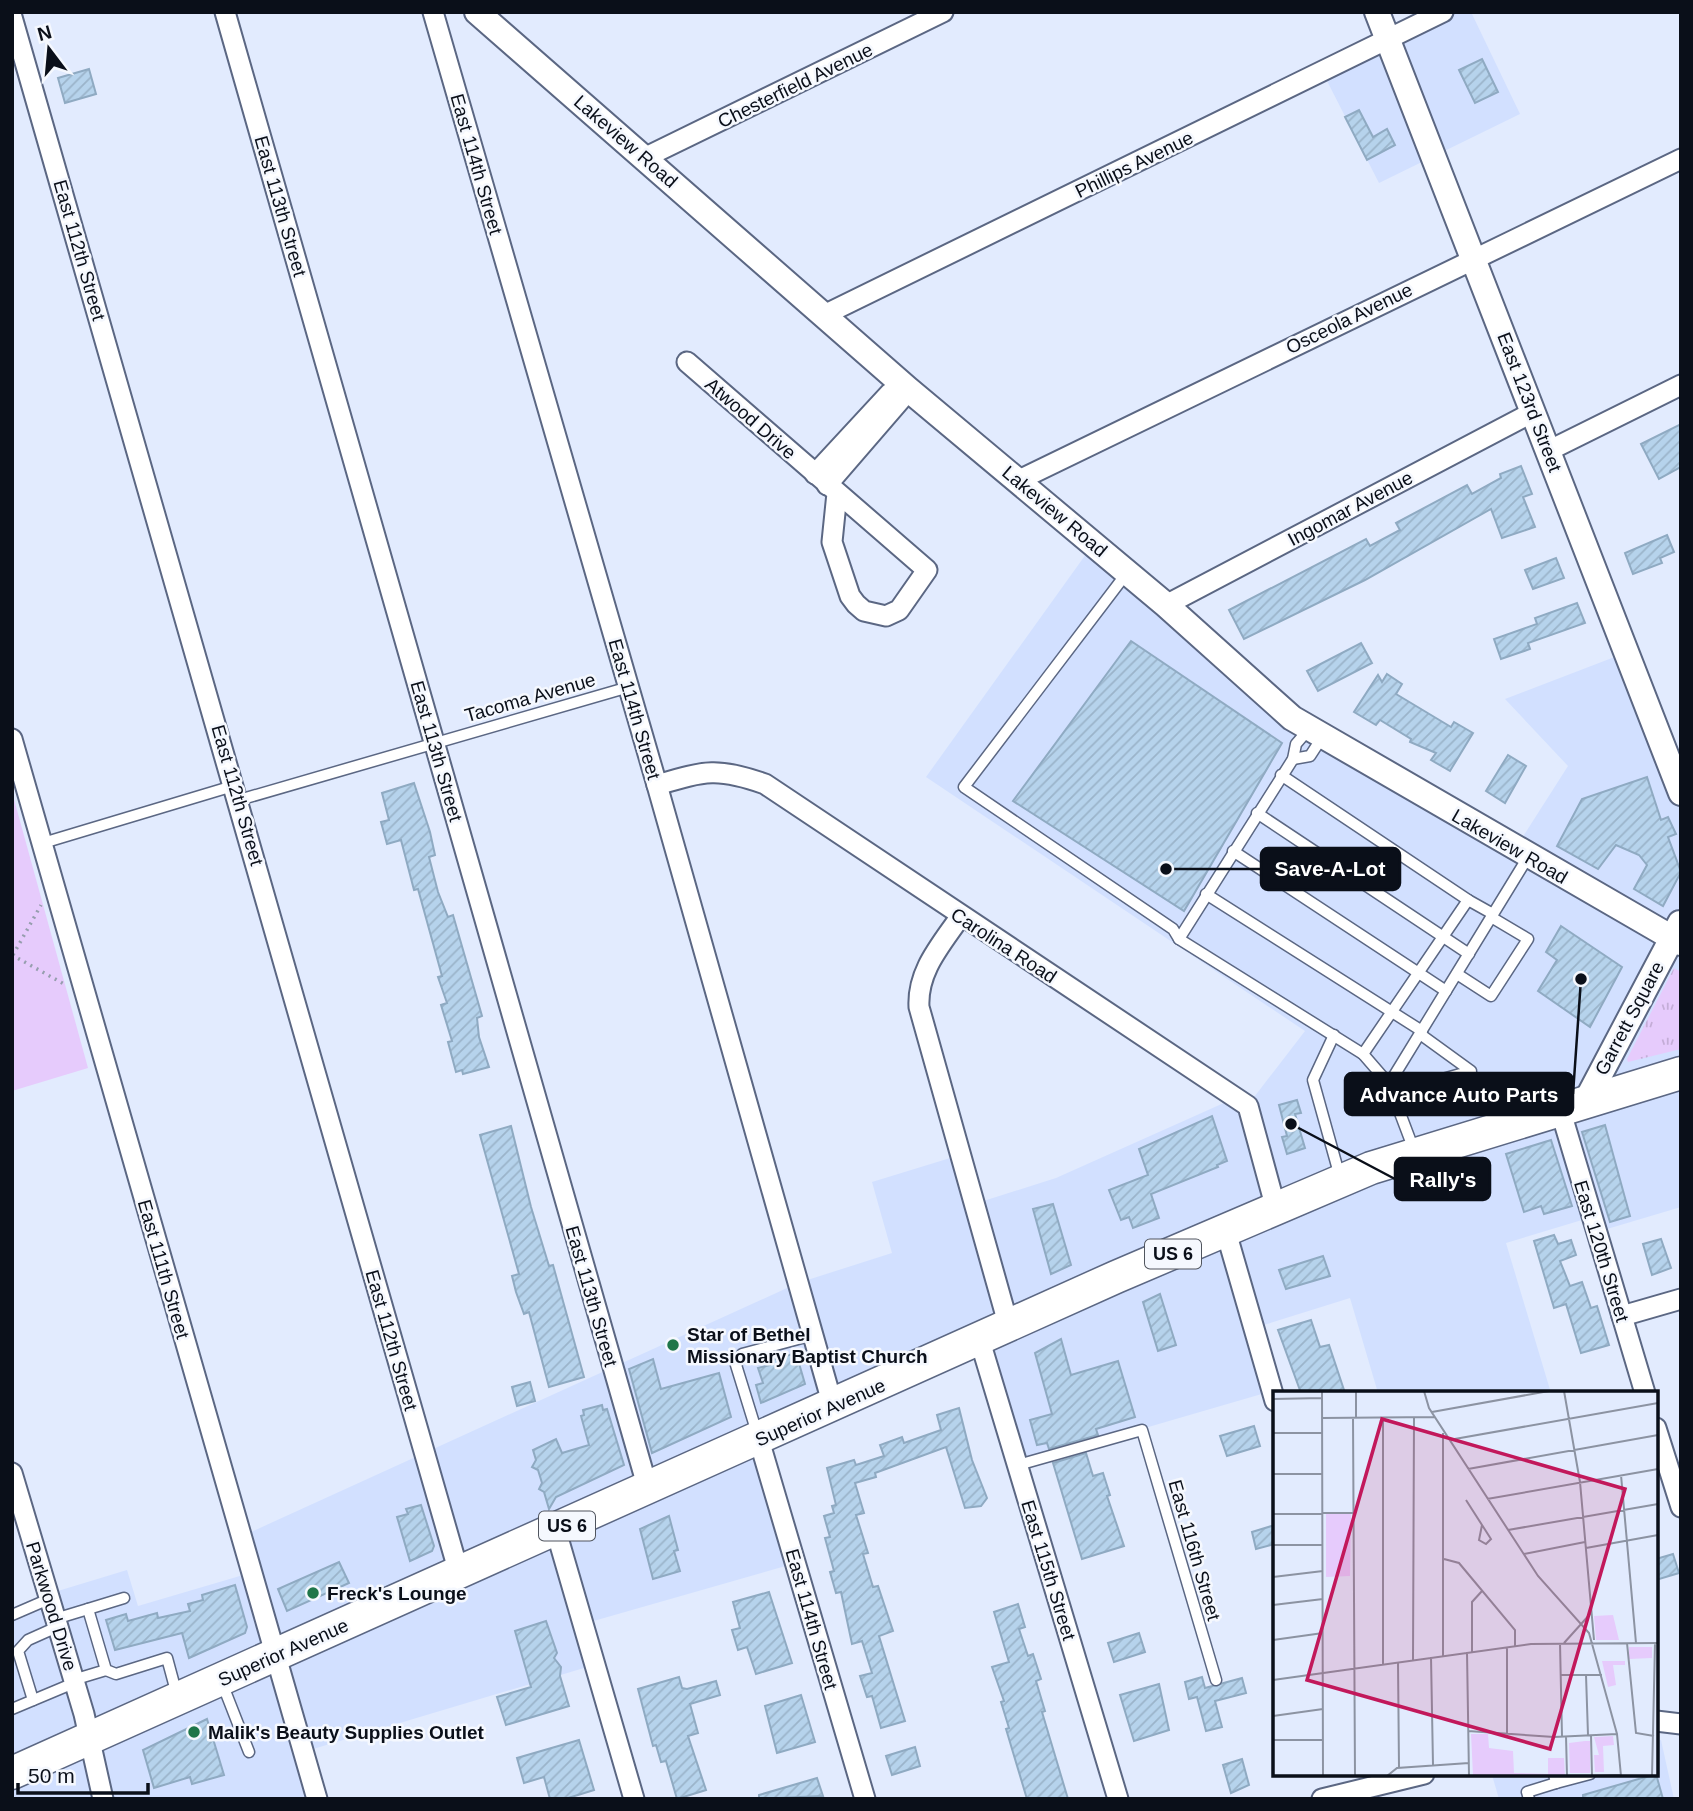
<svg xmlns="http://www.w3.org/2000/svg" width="1693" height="1811" viewBox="0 0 1693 1811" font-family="Helvetica,sans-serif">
	<defs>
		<pattern id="grass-tufts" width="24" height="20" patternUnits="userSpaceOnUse" patternTransform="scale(1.75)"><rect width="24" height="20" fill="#e6cbfc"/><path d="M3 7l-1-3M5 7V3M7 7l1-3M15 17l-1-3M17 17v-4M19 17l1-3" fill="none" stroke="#c4add7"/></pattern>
		<pattern id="building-hatch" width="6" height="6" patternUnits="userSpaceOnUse" patternTransform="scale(1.75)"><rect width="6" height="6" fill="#b6d3ec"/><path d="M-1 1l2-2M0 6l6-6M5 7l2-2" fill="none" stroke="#9bb4ca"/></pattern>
	</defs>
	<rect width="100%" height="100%" fill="#e2ebfe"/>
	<g fill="#d2e0ff">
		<polygon points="1443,12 1471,12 1520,114 1379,183 1322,71"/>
		<polygon points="1094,543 1292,718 1515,849 1568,766 1505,699 1625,653 1681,793 1681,1207 1597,1232 1592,1217 1506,1243 1551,1393 1378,1393 1350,1298 1254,1328 1272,1391 1018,1465 980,1341 759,1440 796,1563 583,1624 594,1665 303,1752 317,1799 12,1799 12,1615 48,1594 127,1570 138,1606 250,1573 240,1537 798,1283 892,1253 872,1182 960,1155 974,1204 1056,1178 1235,1098 1248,1105 1305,1031 926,777"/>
		<polygon points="1661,1740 1674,1799 1499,1799 1492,1775 1656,1774 1656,1741"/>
	</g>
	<polygon fill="url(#grass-tufts)" points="1674,968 1681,972 1681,1049 1628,1062 1627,1059"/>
	<polygon fill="#e6cbfc" points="12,792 88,1068 12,1091"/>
	<g fill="url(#building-hatch)" stroke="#8faac2" stroke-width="2">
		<polygon points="1482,59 1498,92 1475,103 1459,70"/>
		<polygon points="89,69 96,94 65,103 58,78"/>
		<polygon points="1359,110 1373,137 1387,129 1395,145 1367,160 1345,117"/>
		<polygon points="1681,424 1681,467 1659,479 1641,444"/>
		<polygon points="1521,466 1532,494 1523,497 1535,527 1502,538 1491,509 1365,580 1244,639 1229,610 1366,539 1370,546 1400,530 1396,523 1467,485 1472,494 1501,478 1500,474"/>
		<polygon points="1667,535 1674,552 1660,558 1662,563 1633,574 1625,553"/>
		<polygon points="1556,558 1564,578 1533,589 1525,570"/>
		<polygon points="1577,603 1585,623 1528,643 1530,649 1501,659 1494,639 1537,624 1535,618"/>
		<polygon points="1131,641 1282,743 1184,911 1013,801"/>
		<polygon points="1361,643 1372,663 1318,691 1307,671"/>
		<polygon points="1387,674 1402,684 1396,694 1451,727 1454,722 1473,733 1450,771 1431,760 1436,753 1410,742 1411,739 1380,720 1376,725 1354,712 1378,675 1382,682"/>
		<polygon points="1508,755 1526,766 1505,803 1486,791"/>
		<polygon points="1647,777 1661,820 1668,817 1676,834 1668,837 1681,872 1663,906 1634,889 1647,865 1639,855 1616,845 1598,869 1557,846 1582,799"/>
		<polygon points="414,783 430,832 435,855 429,857 438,892 448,917 453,915 482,1016 477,1018 479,1037 489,1067 463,1074 462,1070 456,1072 448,1042 452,1041 441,1005 447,1003 438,977 442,976 418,889 414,890 401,840 387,844 381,822 389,820 382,793"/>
		<polygon points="1561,926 1622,967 1590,1027 1538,991 1557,960 1546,952"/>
		<polygon points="1297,1100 1301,1113 1295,1114 1305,1148 1287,1154 1282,1137 1287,1136 1279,1105"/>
		<polygon points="1212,1116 1227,1161 1217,1165 1218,1167 1151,1194 1159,1218 1133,1228 1129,1217 1121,1220 1109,1190 1148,1175 1139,1149"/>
		<polygon points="1605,1125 1630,1216 1610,1222 1582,1132"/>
		<polygon points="511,1126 531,1207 549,1266 553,1265 584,1377 549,1387 529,1312 524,1314 516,1292 512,1276 519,1274 480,1135"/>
		<polygon points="1551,1140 1572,1206 1544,1214 1541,1206 1524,1212 1506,1154"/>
		<polygon points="1053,1204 1071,1265 1051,1274 1033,1209"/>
		<polygon points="1554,1235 1558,1244 1571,1240 1576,1255 1560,1261 1570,1286 1582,1282 1591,1308 1597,1306 1609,1345 1581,1353 1566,1304 1554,1308 1534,1241"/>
		<polygon points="1661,1239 1671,1268 1652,1275 1643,1244"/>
		<polygon points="1323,1256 1330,1276 1286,1289 1279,1270"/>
		<polygon points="1160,1294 1176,1345 1158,1351 1143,1302"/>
		<polygon points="1311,1320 1320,1347 1329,1345 1345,1393 1301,1393 1278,1330"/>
		<polygon points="1061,1339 1071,1375 1118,1361 1135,1417 1096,1429 1098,1435 1049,1449 1047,1443 1037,1445 1030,1420 1052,1414 1035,1353"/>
		<polygon points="796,1353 805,1384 761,1403 756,1385 763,1383 758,1368 770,1365 769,1361"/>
		<polygon points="653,1359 661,1389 719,1373 731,1417 652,1453 629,1369"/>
		<polygon points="530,1382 535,1401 517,1406 512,1387"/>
		<polygon points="602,1405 603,1410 607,1409 624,1465 556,1497 549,1509 544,1492 539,1489 542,1483 538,1470 532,1467 536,1460 533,1450 556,1439 562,1453 589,1445 581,1416 584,1415 583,1410"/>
		<polygon points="959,1408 972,1460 987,1498 981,1506 965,1508 946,1447 875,1473 876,1477 855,1483 864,1513 856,1515 868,1553 863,1554 873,1587 878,1586 893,1631 879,1636 905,1721 881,1728 872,1696 867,1697 860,1676 872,1673 862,1641 852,1644 841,1592 836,1593 830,1572 834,1571 825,1538 830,1537 824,1516 834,1513 832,1506 836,1505 827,1468 854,1460 856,1465 884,1456 880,1445 902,1437 904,1443 941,1430 937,1415"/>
		<polygon points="1254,1426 1260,1446 1227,1456 1220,1436"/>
		<polygon points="1086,1453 1093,1476 1103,1473 1110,1495 1107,1496 1124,1546 1082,1559 1053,1463"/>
		<polygon points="421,1505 434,1546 432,1551 410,1561 397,1517 408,1514 406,1509"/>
		<polygon points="669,1516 678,1550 674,1551 680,1571 653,1579 640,1529"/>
		<polygon points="1275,1525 1275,1544 1256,1549 1252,1532"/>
		<polygon points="1673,1554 1679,1573 1656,1580 1656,1559"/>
		<polygon points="339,1562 349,1583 287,1611 278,1589"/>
		<polygon points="235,1585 247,1627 245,1633 189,1658 182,1633 115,1650 106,1620 126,1614 128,1621 157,1613 158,1618 190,1611 188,1604 203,1600 202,1595"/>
		<polygon points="769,1592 792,1663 756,1674 747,1647 738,1650 732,1630 740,1628 733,1602"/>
		<polygon points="1018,1604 1025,1627 1019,1629 1028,1656 1033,1654 1041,1679 1036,1681 1045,1711 1042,1712 1068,1799 1027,1799 1006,1729 1009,1728 1001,1702 1004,1701 992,1667 1009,1662 994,1612"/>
		<polygon points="546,1621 557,1653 554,1658 561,1667 560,1676 569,1706 506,1725 497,1697 531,1687 515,1631"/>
		<polygon points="1139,1633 1145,1652 1114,1662 1108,1643"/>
		<polygon points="679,1677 682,1688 687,1689 716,1681 720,1695 690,1704 698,1733 688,1736 706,1790 677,1799 666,1761 661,1762 656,1745 653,1746 638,1689"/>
		<polygon points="1202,1677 1205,1688 1242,1678 1246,1693 1215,1701 1222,1727 1206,1731 1197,1697 1189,1699 1185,1682"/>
		<polygon points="1159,1684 1169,1730 1134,1741 1120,1695"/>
		<polygon points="801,1695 815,1742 777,1753 765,1706"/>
		<polygon points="207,1719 224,1775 192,1784 190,1777 154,1788 143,1750"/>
		<polygon points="579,1740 594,1790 565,1799 550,1799 544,1777 524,1783 517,1758"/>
		<polygon points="915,1747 920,1766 892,1775 886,1756"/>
		<polygon points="1242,1759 1249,1785 1231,1793 1223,1765"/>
		<polygon points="1656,1774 1663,1799 1583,1799 1583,1795"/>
		<polygon points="817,1778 823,1796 759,1799 759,1795"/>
	</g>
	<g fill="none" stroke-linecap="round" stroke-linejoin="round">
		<defs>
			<g id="service">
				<polyline points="1126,574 964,787 1173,929 1179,939 1363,1054 1389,1084 1414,1150"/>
				<polyline points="1293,759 1310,756 1323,736"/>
				<polyline points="1281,775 1468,900"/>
				<polyline points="239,800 629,687"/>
				<polyline points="1257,813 1469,954"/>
				<polyline points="43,843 233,786"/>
				<polyline points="1233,851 1446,991"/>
				<polyline points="1206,894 1422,1031"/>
				<polyline points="1179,939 1293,759 1296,744 1309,729"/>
				<polyline points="1457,974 1491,996 1528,939 1491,917"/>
				<polyline points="1334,1035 1313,1080 1340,1177"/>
				<polyline points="1363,1054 1468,900 1493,914"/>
				<polyline points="1389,1084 1528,857"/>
				<polyline points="1393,1093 1471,1071 1420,1034"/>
				<polyline points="757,1433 736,1365 742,1354 813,1335"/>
				<polyline points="1018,1465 1142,1430 1216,1680"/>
				<polyline points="88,1609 124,1598"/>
				<polyline points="12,1615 49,1599"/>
				<polyline points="55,1619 88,1609 106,1670 116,1674 167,1658 177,1695"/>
				<polyline points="73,1680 106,1670"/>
				<polyline points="222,1683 249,1752"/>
				<polyline points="33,1700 18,1651 28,1640 57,1627"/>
				<polyline points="12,1709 74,1683"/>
				<polyline points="1556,1783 1590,1774"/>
				<polyline points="1529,1799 1527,1792 1556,1783 1554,1774"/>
			</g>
			<g id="minor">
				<polyline points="225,12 648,1489"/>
				<polyline points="433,12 657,785 833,1406"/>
				<polyline points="12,17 459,1573"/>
				<polyline points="646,157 943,12"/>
				<polyline points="824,315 1443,12"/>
				<polyline points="687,362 927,570 899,610 886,616 864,611 856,604 850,596 832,542 837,493"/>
				<polyline points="1550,450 1681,385"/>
				<polyline points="815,474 890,393"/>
				<polyline points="1019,480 1681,159"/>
				<polyline points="827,485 909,390"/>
				<polyline points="1166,605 1533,412"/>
				<polyline points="12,739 317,1799"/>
				<path d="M657 785C705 771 717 767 765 784L1248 1106 1276 1209"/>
				<path d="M960 917C941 945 917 971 919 1007L1009 1327"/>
				<polyline points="1560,1109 1645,1393"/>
				<polyline points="1226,1232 1275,1401"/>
				<polyline points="1622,1316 1681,1299"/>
				<polyline points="980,1341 1118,1799"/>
				<polyline points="1656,1428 1681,1507"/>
				<polyline points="759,1440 865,1799"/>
				<polyline points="12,1473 84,1714 103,1799"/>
				<polyline points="556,1531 634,1799"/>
				<polyline points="1656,1721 1681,1724"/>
				<polyline points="1322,1799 1424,1774"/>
			</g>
			<g id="tertiary">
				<polyline points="477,12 909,390 1166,605 1292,718 1681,943"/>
				<polyline points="1377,12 1681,793"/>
				<polyline points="1586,1101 1680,923"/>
			</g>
			<polyline id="primary" points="12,1773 1116,1277 1371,1168 1681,1073"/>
		</defs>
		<use href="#service" stroke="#5b6783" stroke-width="13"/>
		<use href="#minor" stroke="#5b6783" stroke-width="23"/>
		<use href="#tertiary" stroke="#5b6783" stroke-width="28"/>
		<use href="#primary" stroke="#5b6783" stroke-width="35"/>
		<g stroke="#969eae" stroke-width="3.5" stroke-dasharray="2 5" stroke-linecap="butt">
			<polyline points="12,955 64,984"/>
			<polyline points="13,955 41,905"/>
		</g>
		<use href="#service" stroke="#fff" stroke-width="10"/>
		<use href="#minor" stroke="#fff" stroke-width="19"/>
		<use href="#tertiary" stroke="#fff" stroke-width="24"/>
		<use href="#primary" stroke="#fff" stroke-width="32"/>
	</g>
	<g fill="#1f7649" stroke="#f5f8fe" stroke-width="2.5">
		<circle cx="673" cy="1345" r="7"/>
		<circle cx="313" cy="1593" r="7"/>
		<circle cx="194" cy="1732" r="7"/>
	</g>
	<g text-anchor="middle" stroke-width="5" stroke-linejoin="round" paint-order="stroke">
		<g fill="#f5f8fe" stroke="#50555e" stroke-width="2">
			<rect x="1145" y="1239.5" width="56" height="29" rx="5"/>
			<rect x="539" y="1511.5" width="56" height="29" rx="5"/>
		</g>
		<g font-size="18" font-weight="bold" fill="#0a0f19">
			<text x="1173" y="1260">US 6</text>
			<text x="567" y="1532">US 6</text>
		</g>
		<g font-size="19" fill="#0a0f19" stroke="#f5f8fe">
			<text transform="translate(795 85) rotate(-26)" y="7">Chesterfield Avenue</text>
			<text transform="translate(626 141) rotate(41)" y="7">Lakeview Road</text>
			<text transform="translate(477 164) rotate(74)" y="7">East 114th Street</text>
			<text transform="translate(1134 164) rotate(-26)" y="7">Phillips Avenue</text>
			<text transform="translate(281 206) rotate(74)" y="7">East 113th Street</text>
			<text transform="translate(80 250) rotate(74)" y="7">East 112th Street</text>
			<text transform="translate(1349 318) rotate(-26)" y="7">Osceola Avenue</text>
			<text transform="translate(1530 402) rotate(69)" y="7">East 123rd Street</text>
			<text transform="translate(751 418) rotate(41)" y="7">Atwood Drive</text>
			<text transform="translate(1350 508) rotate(-28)" y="7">Ingomar Avenue</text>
			<text transform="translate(1055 511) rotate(40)" y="7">Lakeview Road</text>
			<text transform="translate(530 697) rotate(-16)" y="7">Tacoma Avenue</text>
			<text transform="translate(635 709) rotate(74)" y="7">East 114th Street</text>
			<text transform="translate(437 751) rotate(74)" y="7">East 113th Street</text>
			<text transform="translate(238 795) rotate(74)" y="7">East 112th Street</text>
			<text transform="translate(1510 846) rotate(30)" y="7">Lakeview Road</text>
			<text transform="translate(1004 945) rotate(33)" y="7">Carolina Road</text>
			<text transform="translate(1629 1018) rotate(-62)" y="7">Garrett Square</text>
			<text transform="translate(1602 1251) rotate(73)" y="7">East 120th Street</text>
			<text transform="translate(164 1269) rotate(74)" y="7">East 111th Street</text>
			<text transform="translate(592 1296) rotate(74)" y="7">East 113th Street</text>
			<text transform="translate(392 1340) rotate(74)" y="7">East 112th Street</text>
			<text transform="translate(820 1412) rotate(-24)" y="7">Superior Avenue</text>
			<text transform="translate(1195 1550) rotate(74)" y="7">East 116th Street</text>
			<text transform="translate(1049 1570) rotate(73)" y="7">East 115th Street</text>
			<text transform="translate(52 1606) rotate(73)" y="7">Parkwood Drive</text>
			<text transform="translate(812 1619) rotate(74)" y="7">East 114th Street</text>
			<text transform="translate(283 1652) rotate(-24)" y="7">Superior Avenue</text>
		</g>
		<g font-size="19" font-weight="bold" fill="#0a0f19" stroke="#f5f8fe" text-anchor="start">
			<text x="687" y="1341">Star of Bethel<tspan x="687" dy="22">Missionary Baptist Church</tspan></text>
			<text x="327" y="1600">Freck's Lounge</text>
			<text x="208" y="1739">Malik's Beauty Supplies Outlet</text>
		</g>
	</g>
	<g transform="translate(1273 1391)">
		<rect width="385" height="385" fill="#e2ebfe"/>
		<path d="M356 256H379V267L356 268ZM329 270H352V274H340L343 294 335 296ZM340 345 341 354 330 355 331 381H322L321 364H326L321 346ZM312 350H317V382H297L296 352Z" fill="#e6cbfc"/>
		<path d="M53 123H78L77 185 53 186ZM340 224 346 249H323L321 225ZM198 343H215L216 357 240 360 241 382 275 383V367H291L292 385 200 384Z" fill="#e6cbfc"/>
		<path fill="none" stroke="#8c93a2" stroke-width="2" d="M49 0 50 385M151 0 156 17 265 185 316 242 344 343 348 385M291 0 307 91 321 249M0 8 49 7M159 21 276 0M80 26 82 385M83 26V0M110 26V273M49 27 162 26M0 42H49M176 49 385 12M195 78 385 44M0 83H49M348 84 363 252M214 108 385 78M193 109 218 148 213 153 206 149 209 134M49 122H80M0 123H49M235 139 385 113M0 154H50M313 157 385 144M251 163 312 151M171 168 186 172 242 239V255M0 186 50 180M0 214 50 208M0 249 50 242M287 252 289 345M291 252 318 222M354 252 363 342 381 345M194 261 196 385M199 261V211L209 200M170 265V42M158 266 160 374M140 269 141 26M125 271 126 377M287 284H329M313 284 315 344M0 289 258 253 385 252M0 325 50 318M195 340 281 346 344 343M234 342V256M318 344 319 385M293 345 294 385M0 349H50M114 385 124 377 196 372M321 385 348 384M379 385 382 252"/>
		<path fill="#c2185b" fill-opacity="0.15" stroke="#c2185b" stroke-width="3.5" d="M109 28 352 98 277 358 34 289Z"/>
		<rect width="385" height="385" fill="none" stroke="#0a0f19" stroke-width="3.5"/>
	</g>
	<path fill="none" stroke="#0a0f19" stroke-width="2.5" d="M1166 869L1261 869M1581 979L1573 1094M1291 1124L1395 1179"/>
	<g fill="#0a0f19" stroke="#f5f8fe" stroke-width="2.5">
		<circle cx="1166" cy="869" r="7"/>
		<circle cx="1581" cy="979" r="7"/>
		<circle cx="1291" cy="1124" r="7"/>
	</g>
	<g fill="#0a0f19" stroke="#0a0f19" stroke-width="2.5">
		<rect x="1261" y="848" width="139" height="42" rx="7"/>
		<rect x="1345" y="1073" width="228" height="42" rx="7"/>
		<rect x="1395" y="1158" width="95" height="42" rx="7"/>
	</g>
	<g font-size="21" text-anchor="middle" font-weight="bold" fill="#fff">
		<text x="1330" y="876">Save-A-Lot</text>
		<text x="1459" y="1102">Advance Auto Parts</text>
		<text x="1443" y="1187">Rally's</text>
	</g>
	<rect width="1693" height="1811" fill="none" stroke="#0a0f19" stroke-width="28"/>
	<g transform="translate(49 49) rotate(344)" stroke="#f5f8fe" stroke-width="5" paint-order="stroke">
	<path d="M0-5L12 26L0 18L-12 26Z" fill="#0a0f19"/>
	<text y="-10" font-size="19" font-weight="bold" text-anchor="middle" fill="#0a0f19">N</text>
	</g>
	<path d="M18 1783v10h130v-10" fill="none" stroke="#0a0f19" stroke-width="3.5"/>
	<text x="28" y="1783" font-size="21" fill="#0a0f19" stroke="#f5f8fe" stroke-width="5" paint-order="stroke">50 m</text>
</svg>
